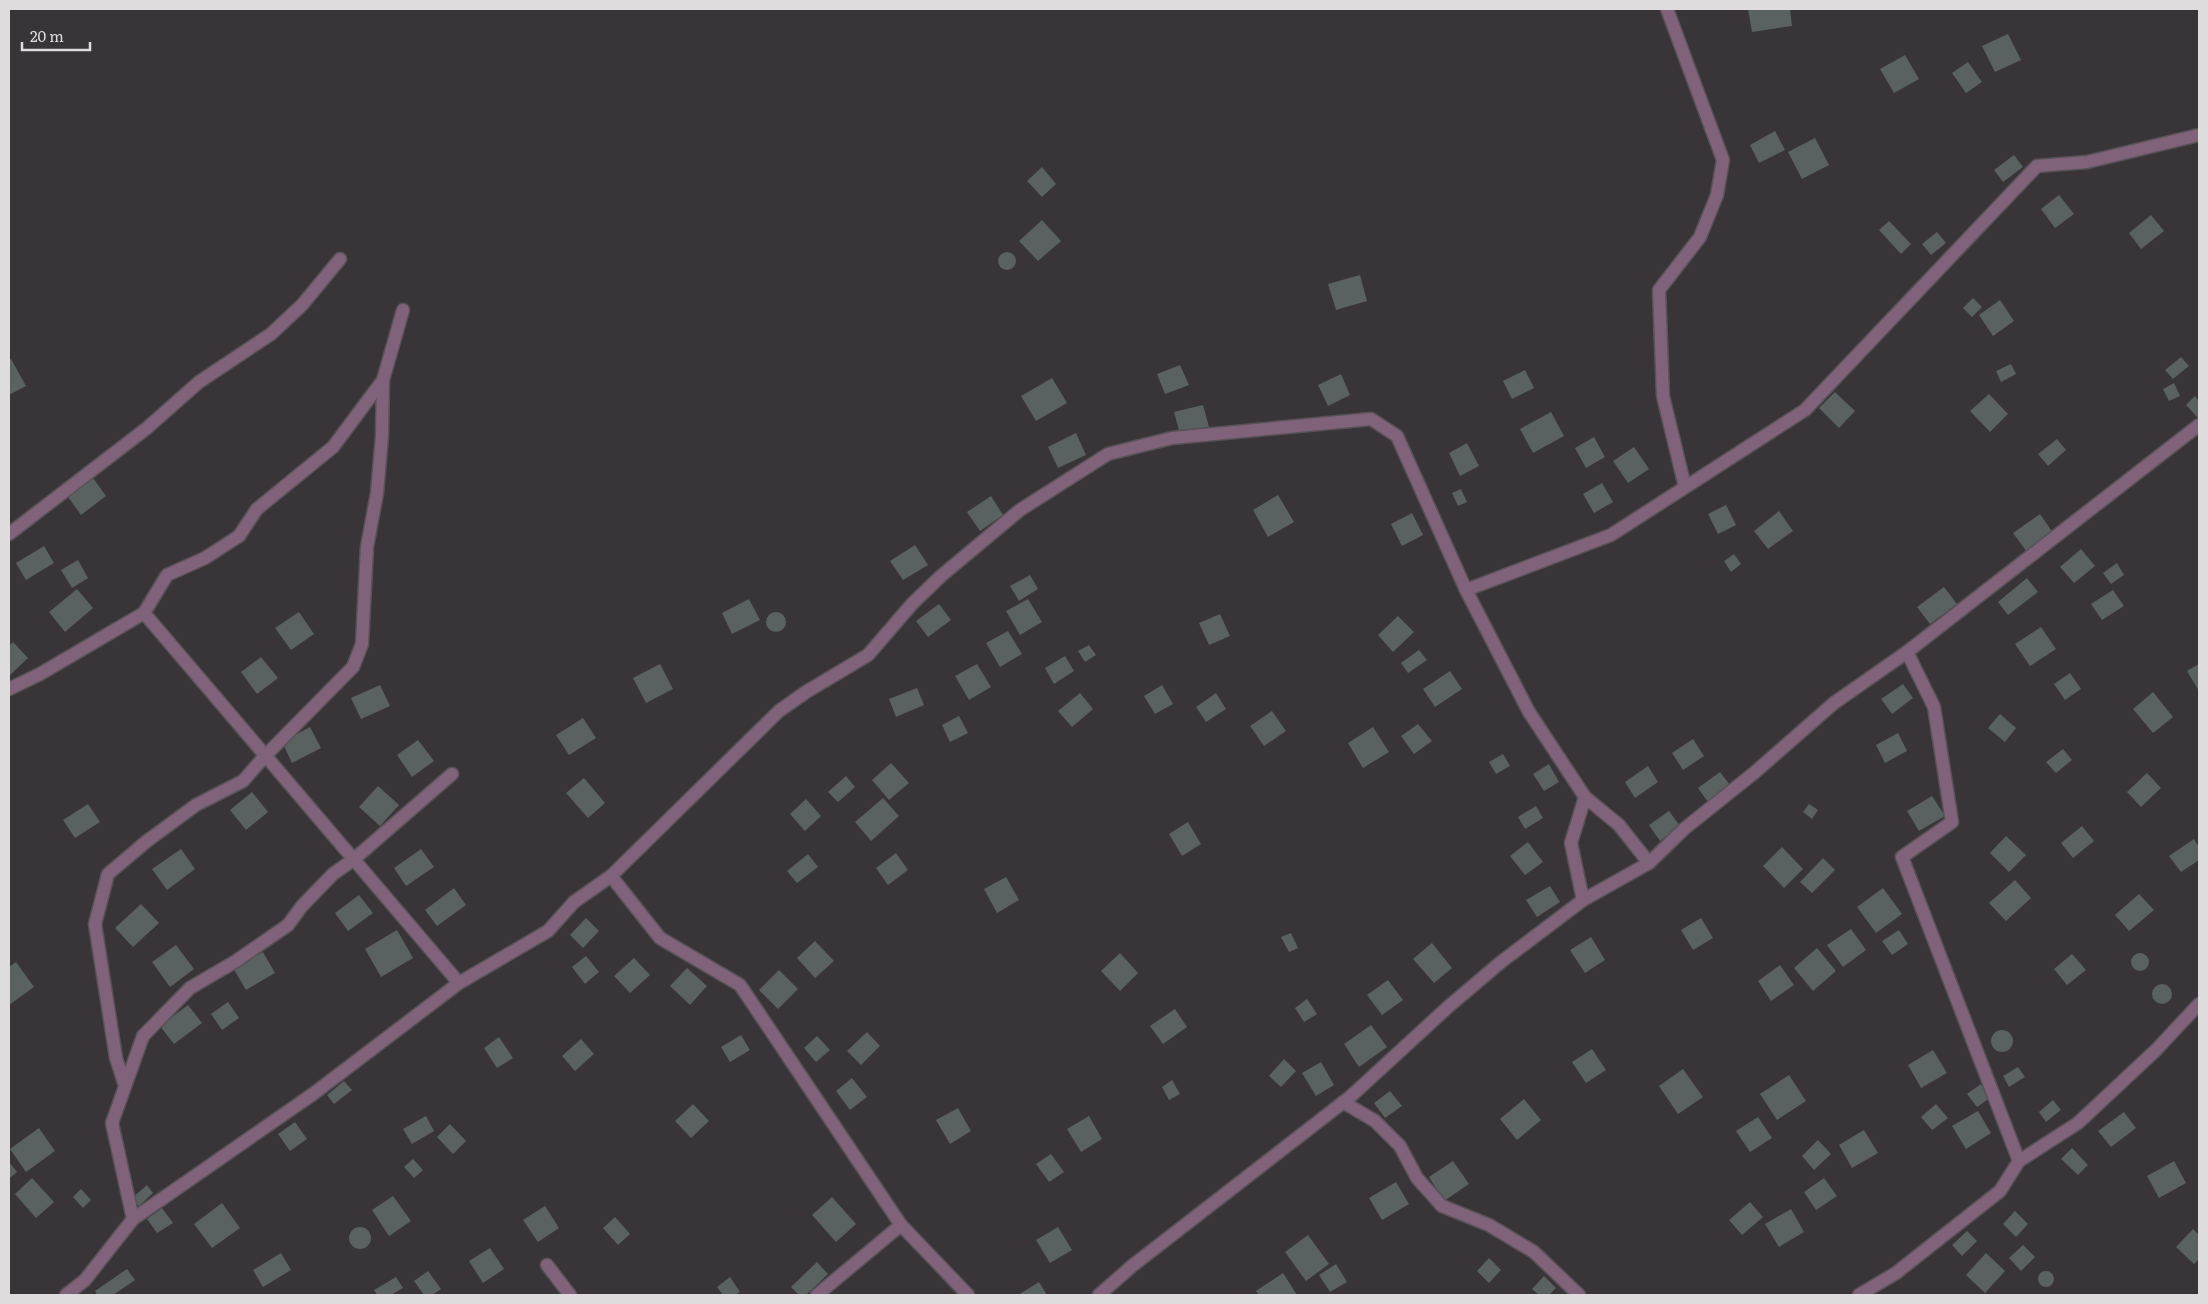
<svg xmlns="http://www.w3.org/2000/svg" width="2208" height="1304" viewBox="0 0 2208 1304" font-family="Literata,serif">
	<rect width="100%" height="100%" fill="#393438"/>
	<g fill="#596161">
		<polygon points="1748,9 1790,9 1792,26 1752,32"/>
		<polygon points="2008,34 2021,60 1995,72 1982,46"/>
		<polygon points="1905,55 1919,79 1894,93 1880,69"/>
		<polygon points="1968,62 1982,82 1966,93 1952,73"/>
		<polygon points="1775,131 1785,150 1759,163 1750,145"/>
		<polygon points="1815,138 1829,165 1802,179 1788,152"/>
		<polygon points="2014,155 2023,167 2003,182 1994,170"/>
		<polygon points="1042,167 1056,184 1042,197 1027,181"/>
		<polygon points="2059,195 2074,214 2055,228 2041,209"/>
		<polygon points="2151,215 2164,231 2141,249 2129,233"/>
		<polygon points="1042,220 1061,241 1038,261 1019,241"/>
		<polygon points="1889,221 1911,244 1901,254 1879,230"/>
		<polygon points="1937,232 1946,243 1931,255 1922,244"/>
		<circle cx="1007" cy="261" r="9"/>
		<polygon points="1360,275 1367,301 1336,310 1328,284"/>
		<polygon points="1973,298 1982,307 1972,317 1963,308"/>
		<polygon points="2000,300 2014,321 1993,336 1979,315"/>
		<polygon points="2181,357 2189,366 2173,379 2165,370"/>
		<polygon points="11,359 26,386 9,395 9,360"/>
		<polygon points="2011,364 2016,374 2001,382 1996,371"/>
		<polygon points="1180,365 1189,385 1165,394 1157,374"/>
		<polygon points="1525,370 1534,388 1512,399 1503,381"/>
		<polygon points="1341,374 1350,395 1328,406 1318,385"/>
		<polygon points="1052,378 1067,403 1036,421 1021,396"/>
		<polygon points="2174,383 2180,396 2169,401 2163,389"/>
		<polygon points="1835,392 1855,411 1839,428 1819,408"/>
		<polygon points="1989,394 2008,414 1990,432 1970,411"/>
		<polygon points="2195,396 2199,401 2198,418 2186,405"/>
		<polygon points="1203,405 1209,427 1180,434 1174,412"/>
		<polygon points="1551,412 1564,436 1533,453 1520,429"/>
		<polygon points="1076,433 1086,455 1058,468 1048,447"/>
		<polygon points="1594,437 1605,457 1586,468 1575,448"/>
		<polygon points="2057,439 2066,450 2048,466 2038,454"/>
		<polygon points="1467,443 1479,466 1460,476 1449,453"/>
		<polygon points="1634,447 1649,469 1628,483 1613,461"/>
		<polygon points="93,478 106,496 81,515 68,497"/>
		<polygon points="1602,483 1613,502 1594,513 1583,494"/>
		<polygon points="1461,489 1467,502 1458,506 1452,493"/>
		<polygon points="1278,495 1294,522 1268,537 1253,510"/>
		<polygon points="991,496 1003,515 980,531 967,512"/>
		<polygon points="1726,505 1736,525 1718,534 1708,514"/>
		<polygon points="1779,511 1793,531 1768,549 1754,531"/>
		<polygon points="1412,513 1423,535 1402,546 1391,524"/>
		<polygon points="2040,514 2053,533 2027,552 2013,533"/>
		<polygon points="915,545 928,565 903,580 890,561"/>
		<polygon points="44,546 54,563 26,580 16,563"/>
		<polygon points="2081,549 2095,566 2074,583 2060,567"/>
		<polygon points="1734,554 1741,564 1731,572 1724,561"/>
		<polygon points="78,560 88,578 72,588 61,570"/>
		<polygon points="2117,563 2124,575 2111,584 2103,573"/>
		<polygon points="1030,575 1038,589 1019,601 1010,586"/>
		<polygon points="2027,578 2038,592 2008,615 1998,602"/>
		<polygon points="1944,587 1957,604 1930,624 1917,607"/>
		<polygon points="77,589 93,608 65,632 49,612"/>
		<polygon points="2113,590 2124,606 2102,620 2091,604"/>
		<polygon points="749,599 760,620 732,634 722,613"/>
		<polygon points="1028,599 1042,622 1020,635 1006,611"/>
		<polygon points="939,604 951,620 928,637 916,621"/>
		<circle cx="776" cy="622" r="10"/>
		<polygon points="299,612 314,634 291,650 275,628"/>
		<polygon points="1220,614 1230,636 1209,645 1199,623"/>
		<polygon points="1398,616 1414,632 1393,652 1378,635"/>
		<polygon points="2041,627 2056,649 2030,666 2015,644"/>
		<polygon points="1008,631 1022,654 1000,667 986,643"/>
		<polygon points="13,642 28,658 9,676 9,646"/>
		<polygon points="1089,645 1096,655 1085,662 1078,651"/>
		<polygon points="1419,650 1427,660 1408,673 1401,663"/>
		<polygon points="1065,656 1074,671 1054,684 1045,668"/>
		<polygon points="261,657 278,678 257,694 241,672"/>
		<polygon points="660,664 673,689 646,703 633,678"/>
		<polygon points="977,664 991,687 969,700 955,676"/>
		<polygon points="2199,664 2199,691 2187,671"/>
		<polygon points="1450,671 1462,689 1435,707 1423,689"/>
		<polygon points="2070,673 2081,689 2065,700 2054,684"/>
		<polygon points="1903,684 1913,698 1892,714 1881,699"/>
		<polygon points="380,685 390,706 361,719 351,698"/>
		<polygon points="1162,685 1173,704 1155,714 1144,696"/>
		<polygon points="917,688 924,705 896,717 889,699"/>
		<polygon points="2153,692 2173,717 2153,733 2133,709"/>
		<polygon points="1080,693 1093,709 1072,727 1058,711"/>
		<polygon points="1216,693 1226,709 1206,722 1196,707"/>
		<polygon points="1272,711 1286,731 1264,746 1250,726"/>
		<polygon points="2000,714 2016,728 2005,742 1988,728"/>
		<polygon points="959,716 968,733 950,742 942,725"/>
		<polygon points="583,718 596,738 569,755 556,735"/>
		<polygon points="1418,724 1432,741 1414,754 1401,736"/>
		<polygon points="310,727 321,748 292,763 282,742"/>
		<polygon points="1373,727 1389,752 1363,768 1348,743"/>
		<polygon points="1898,733 1907,751 1885,763 1876,745"/>
		<polygon points="1693,739 1704,756 1683,770 1672,753"/>
		<polygon points="418,740 434,761 412,777 397,755"/>
		<polygon points="2063,749 2072,760 2056,773 2046,762"/>
		<polygon points="1503,754 1510,766 1496,774 1489,762"/>
		<polygon points="891,763 909,783 889,800 872,780"/>
		<polygon points="1549,764 1559,782 1544,791 1533,774"/>
		<polygon points="1648,766 1658,782 1635,798 1625,782"/>
		<polygon points="1720,772 1730,785 1708,802 1698,788"/>
		<polygon points="2147,773 2161,788 2141,807 2127,792"/>
		<polygon points="846,776 855,787 838,802 828,792"/>
		<polygon points="584,778 605,803 588,818 566,793"/>
		<polygon points="378,786 399,805 380,826 359,807"/>
		<polygon points="252,792 268,812 246,830 230,810"/>
		<polygon points="1932,796 1945,816 1919,831 1907,811"/>
		<polygon points="883,798 899,816 871,841 855,822"/>
		<polygon points="806,799 821,816 805,831 790,814"/>
		<polygon points="88,804 100,822 75,838 63,820"/>
		<polygon points="1809,804 1818,810 1812,819 1803,812"/>
		<polygon points="1536,806 1543,818 1525,829 1518,817"/>
		<polygon points="1669,811 1680,826 1660,841 1649,825"/>
		<polygon points="1188,822 1201,844 1182,856 1169,834"/>
		<polygon points="2082,826 2094,841 2073,858 2061,843"/>
		<polygon points="2006,836 2026,855 2009,872 1990,853"/>
		<polygon points="2194,839 2199,847 2199,860 2181,872 2169,856"/>
		<polygon points="1528,842 1543,862 1525,875 1510,856"/>
		<polygon points="1782,847 1803,869 1784,888 1763,866"/>
		<polygon points="181,849 195,869 167,890 152,869"/>
		<polygon points="421,849 434,867 406,886 394,868"/>
		<polygon points="896,853 908,870 888,885 876,868"/>
		<polygon points="808,854 818,867 797,883 787,871"/>
		<polygon points="1823,858 1835,870 1812,893 1800,882"/>
		<polygon points="1006,877 1019,900 997,913 984,889"/>
		<polygon points="2015,880 2031,898 2006,921 1989,903"/>
		<polygon points="1550,886 1560,902 1537,917 1526,900"/>
		<polygon points="454,888 466,905 437,926 425,910"/>
		<polygon points="1883,888 1902,914 1876,933 1857,907"/>
		<polygon points="2139,894 2154,910 2129,931 2115,915"/>
		<polygon points="359,895 373,913 348,931 335,913"/>
		<polygon points="141,904 159,923 133,947 115,928"/>
		<polygon points="586,918 599,931 583,948 570,935"/>
		<polygon points="1701,918 1713,938 1693,950 1681,930"/>
		<polygon points="1851,929 1866,950 1843,967 1827,945"/>
		<polygon points="397,930 413,958 381,977 365,949"/>
		<polygon points="1899,930 1908,944 1892,955 1882,941"/>
		<polygon points="1291,933 1298,948 1289,952 1281,937"/>
		<polygon points="1591,937 1605,960 1585,973 1570,950"/>
		<polygon points="815,941 834,961 815,978 797,958"/>
		<polygon points="1432,943 1452,968 1434,983 1413,959"/>
		<polygon points="176,945 194,969 170,987 152,962"/>
		<polygon points="1817,948 1836,971 1813,991 1794,968"/>
		<polygon points="263,952 275,973 246,990 233,968"/>
		<polygon points="1120,953 1138,973 1120,991 1101,971"/>
		<circle cx="2140" cy="962" r="9"/>
		<polygon points="2072,954 2086,970 2067,985 2054,969"/>
		<polygon points="586,956 599,972 585,984 572,967"/>
		<polygon points="634,958 650,975 630,993 614,976"/>
		<polygon points="16,962 34,987 9,1005 9,967"/>
		<polygon points="1780,965 1794,985 1771,1001 1758,981"/>
		<polygon points="687,968 707,986 690,1005 670,986"/>
		<polygon points="779,970 798,989 778,1009 759,990"/>
		<polygon points="1388,980 1403,1000 1382,1015 1367,995"/>
		<circle cx="2162" cy="994" r="10"/>
		<polygon points="1307,999 1317,1014 1304,1022 1295,1008"/>
		<polygon points="228,1002 239,1018 222,1030 211,1014"/>
		<polygon points="188,1005 202,1023 174,1044 160,1026"/>
		<polygon points="1175,1009 1187,1027 1163,1044 1150,1026"/>
		<polygon points="1371,1025 1387,1047 1359,1067 1344,1044"/>
		<circle cx="2002" cy="1041" r="11"/>
		<polygon points="867,1032 880,1046 861,1065 847,1051"/>
		<polygon points="741,1035 750,1050 730,1062 721,1047"/>
		<polygon points="817,1036 830,1050 816,1062 804,1048"/>
		<polygon points="499,1037 513,1058 497,1068 484,1048"/>
		<polygon points="581,1039 594,1054 575,1071 562,1056"/>
		<polygon points="1592,1049 1606,1070 1586,1083 1572,1062"/>
		<polygon points="1933,1050 1947,1073 1921,1088 1908,1065"/>
		<polygon points="1284,1059 1296,1071 1281,1087 1269,1076"/>
		<polygon points="1321,1062 1334,1085 1316,1096 1302,1073"/>
		<polygon points="2018,1067 2025,1077 2009,1087 2003,1076"/>
		<polygon points="1683,1069 1703,1097 1678,1114 1659,1086"/>
		<polygon points="1789,1075 1806,1101 1777,1120 1760,1094"/>
		<polygon points="852,1078 867,1097 850,1110 836,1091"/>
		<polygon points="1172,1080 1180,1094 1169,1100 1162,1087"/>
		<polygon points="344,1081 352,1090 334,1104 327,1095"/>
		<polygon points="1981,1084 1990,1098 1977,1107 1967,1094"/>
		<polygon points="1390,1091 1402,1106 1385,1118 1374,1103"/>
		<polygon points="1524,1099 1541,1120 1517,1140 1500,1119"/>
		<polygon points="2053,1100 2061,1110 2046,1122 2039,1112"/>
		<polygon points="693,1104 709,1121 691,1138 675,1121"/>
		<polygon points="1936,1104 1948,1118 1932,1130 1921,1117"/>
		<polygon points="958,1108 971,1131 950,1144 936,1120"/>
		<polygon points="1978,1111 1991,1133 1966,1149 1952,1126"/>
		<polygon points="2124,1112 2136,1128 2111,1147 2098,1131"/>
		<polygon points="426,1116 434,1131 412,1144 403,1129"/>
		<polygon points="1089,1116 1102,1139 1081,1152 1067,1129"/>
		<polygon points="1758,1117 1772,1138 1750,1152 1736,1131"/>
		<polygon points="295,1122 307,1139 290,1151 278,1134"/>
		<polygon points="450,1124 466,1141 453,1154 437,1137"/>
		<polygon points="39,1128 55,1151 26,1172 10,1149"/>
		<polygon points="1864,1130 1878,1153 1852,1168 1839,1145"/>
		<polygon points="1818,1140 1831,1154 1814,1170 1802,1156"/>
		<polygon points="2072,1148 2088,1165 2078,1175 2061,1159"/>
		<polygon points="1051,1154 1064,1172 1049,1182 1036,1164"/>
		<polygon points="413,1159 423,1170 414,1178 404,1167"/>
		<polygon points="1453,1161 1469,1184 1444,1201 1429,1177"/>
		<polygon points="2174,1161 2186,1183 2159,1198 2147,1176"/>
		<polygon points="9,1162 17,1172 9,1179"/>
		<polygon points="32,1178 54,1202 36,1218 15,1194"/>
		<polygon points="1824,1178 1837,1196 1816,1210 1804,1192"/>
		<polygon points="1396,1182 1409,1204 1382,1220 1369,1198"/>
		<polygon points="147,1185 153,1193 139,1206 132,1198"/>
		<polygon points="81,1189 91,1200 83,1208 73,1197"/>
		<polygon points="393,1196 411,1221 389,1236 372,1210"/>
		<polygon points="832,1197 856,1224 836,1242 812,1215"/>
		<polygon points="1750,1202 1763,1217 1742,1235 1729,1220"/>
		<polygon points="222,1203 240,1228 212,1248 194,1224"/>
		<polygon points="545,1206 559,1228 538,1242 523,1220"/>
		<polygon points="162,1208 173,1223 157,1233 147,1219"/>
		<polygon points="1791,1209 1804,1232 1779,1247 1765,1224"/>
		<polygon points="2015,1211 2028,1224 2016,1237 2003,1224"/>
		<polygon points="615,1217 630,1234 618,1245 603,1228"/>
		<polygon points="1058,1227 1072,1250 1050,1263 1036,1240"/>
		<circle cx="360" cy="1238" r="11"/>
		<polygon points="2193,1229 2199,1235 2199,1259 2194,1264 2176,1247"/>
		<polygon points="1967,1231 1977,1241 1962,1256 1952,1245"/>
		<polygon points="1308,1235 1329,1264 1306,1281 1285,1252"/>
		<polygon points="2023,1245 2035,1257 2021,1271 2009,1258"/>
		<polygon points="490,1248 504,1269 483,1283 469,1261"/>
		<polygon points="281,1253 291,1270 263,1287 253,1270"/>
		<polygon points="1986,1253 2005,1271 1985,1293 1966,1275"/>
		<polygon points="1489,1258 1501,1270 1489,1283 1477,1271"/>
		<polygon points="817,1262 828,1274 806,1295 799,1295 791,1287"/>
		<polygon points="1336,1264 1347,1282 1330,1292 1319,1275"/>
		<polygon points="127,1269 135,1280 113,1295 97,1295 95,1291"/>
		<polygon points="428,1271 441,1289 432,1295 424,1295 414,1281"/>
		<circle cx="2046" cy="1279" r="8"/>
		<polygon points="1283,1273 1297,1295 1259,1295 1256,1291"/>
		<polygon points="1544,1276 1556,1288 1549,1295 1539,1295 1532,1289"/>
		<polygon points="396,1277 403,1288 391,1295 377,1295 374,1290"/>
		<polygon points="730,1277 740,1292 735,1295 723,1295 717,1287"/>
		<polygon points="1039,1282 1047,1295 1018,1295"/>
	</g>
	<g fill="none" stroke-linecap="round" stroke-linejoin="round">
		<defs>
			<g id="minor">
				<polyline points="1667,9 1723,160 1717,195 1700,237 1659,290 1663,396 1685,487"/>
				<polyline points="403,310 383,380 333,447 257,509 239,536 205,558 167,575 144,613 459,983"/>
				<polyline points="9,534 147,428 199,382 271,334 302,305 340,259"/>
				<polyline points="1466,590 1611,535 1805,410 2037,166 2087,162 2199,135"/>
				<polyline points="1907,652 1934,707 1952,822 1902,857 2019,1161"/>
				<polyline points="9,689 40,674 144,613"/>
				<polyline points="1585,797 1571,843 1583,900 1649,863 1684,829 1754,773 1834,703 1907,652 2199,425"/>
				<polyline points="611,876 660,938 740,985 901,1225 968,1295"/>
				<polyline points="125,1086 116,1058 95,924 108,874 147,841 196,805 243,781 265,756 353,667 362,644 367,547 377,493 382,436 383,380"/>
				<polyline points="1343,1102 1375,1121 1400,1146 1417,1178 1442,1206 1489,1225 1534,1252 1579,1295"/>
				<polyline points="133,1219 112,1123 143,1036 190,988 236,961 288,925 302,906 333,874 353,860 452,774"/>
				<polyline points="547,1265 570,1295"/>
				<polyline points="66,1295 85,1280 133,1219 313,1094 459,983 548,931 574,902 611,876 779,711 806,692 868,655 912,604 941,576 1020,510 1108,454 1172,438 1371,419 1397,436 1466,590 1529,712 1585,797 1619,825 1649,863"/>
				<polyline points="817,1295 901,1225"/>
				<polyline points="1099,1295 1132,1266 1350,1097 1448,1007 1501,962 1583,900"/>
				<polyline points="1859,1295 1896,1273 2000,1191 2019,1161 2078,1123 2156,1050 2199,1004"/>
			</g>
		</defs>
		<use href="#minor" stroke="#575256" stroke-width="15"/>
		<use href="#minor" stroke="#80627b" stroke-width="12"/>
	</g>
	<rect width="2208" height="1304" fill="none" stroke="#dfdcde" stroke-width="20"/>
	<path d="M22 42v8h68v-8" fill="none" stroke="#dfdcde" stroke-width="2.5"/>
	<text x="30" y="42" font-size="15" fill="#dfdcde" stroke="#393438" stroke-width="4" paint-order="stroke">20 m</text>
</svg>
